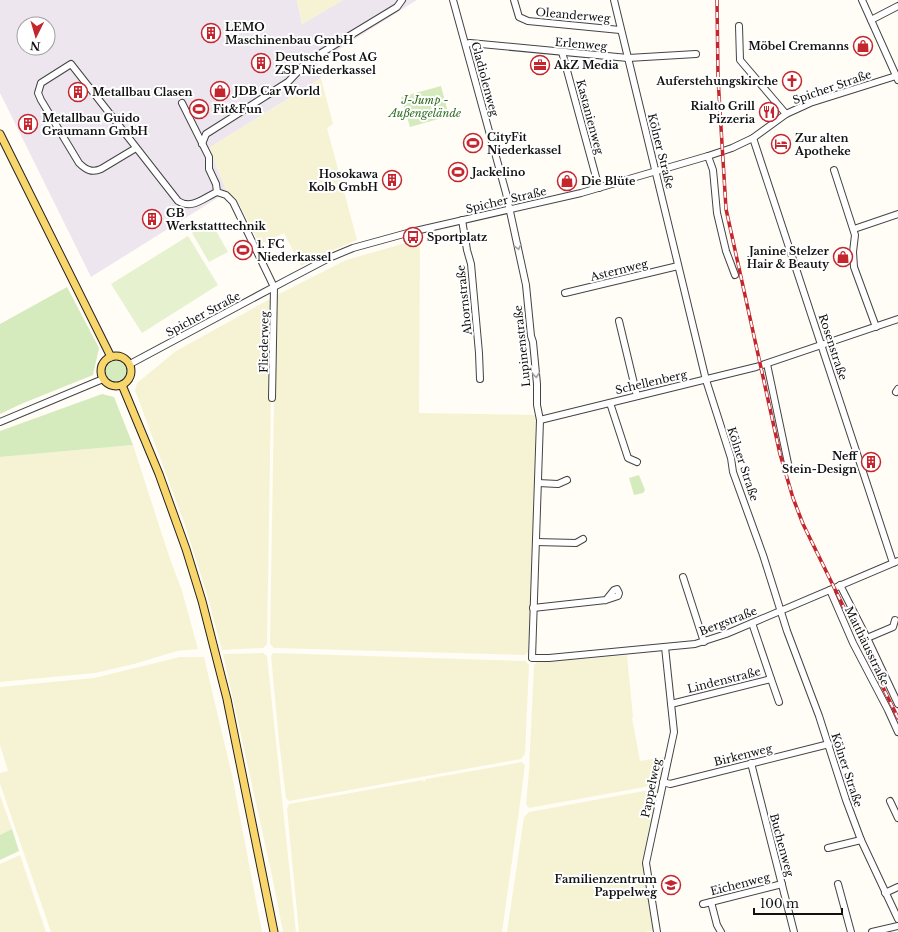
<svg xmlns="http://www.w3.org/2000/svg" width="898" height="932" viewBox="0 0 898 932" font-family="'Libre Baskerville',serif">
	<rect width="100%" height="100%" fill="#fffdf5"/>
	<path fill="#eee6ef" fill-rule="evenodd" d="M0 0H297L302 24 343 0H417L317 63 321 78 209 148 227 192 91 277 0 93ZM24 24H48V48H24Z"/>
	<g fill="#f6f3d4">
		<polygon points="297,0 343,0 302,24"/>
		<polygon points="321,78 333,124 327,128 357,240 331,251 301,266 284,233 260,245 236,198 227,192 209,148"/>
		<polygon points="420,239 419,413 536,415 529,652 525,655 274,648 270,644 274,400 271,394 267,644 263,648 222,650 206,591 185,525 135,390 137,383 176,351 277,295 346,260"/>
		<polygon points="133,445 169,556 182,591 198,649 177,651 134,664 95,673 0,682 0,457"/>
		<polygon points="263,653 267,656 296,932 283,932 271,871 223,654"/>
		<polygon points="273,653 526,661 529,665 525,754 521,759 289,801 286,798 279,741 271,656"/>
		<polygon points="627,655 633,717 632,718 640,761 664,757 659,782 656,785 529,808 526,804 529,770 534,665 537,662 548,662"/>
		<polygon points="180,657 204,657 232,775 262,932 51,932 0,784 0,773 8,771 0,745 0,687 94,678"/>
		<polygon points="522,762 525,765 519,811 502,932 299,932 287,809 289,804 423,780 424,782 426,779"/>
		<polygon points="660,788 644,864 655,930 644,932 507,932 524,817 529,812"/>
		<polygon points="0,795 12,829 0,835"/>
		<polygon points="20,855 46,932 0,932 0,864"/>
	</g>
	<g fill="#d5ebbd">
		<polygon points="441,86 449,116 410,127 401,97"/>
		<polygon points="67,287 99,348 93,375 21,404 0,414 0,324"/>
		<circle cx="116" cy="371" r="12"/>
		<polygon points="102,394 114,397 133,445 0,457 0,431"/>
		<polygon points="639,475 645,490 643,493 634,495 629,478"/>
		<polygon points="12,829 19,851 0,860 0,835"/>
	</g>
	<g fill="#e6f2cf">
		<polygon points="211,222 228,252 209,262 192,233"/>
		<polygon points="188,236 218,285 142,333 111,284"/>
	</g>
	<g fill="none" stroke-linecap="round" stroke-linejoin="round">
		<defs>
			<g id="minor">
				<polyline points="453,0 506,193 526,285 531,336 533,342 537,384 537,405 540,420 532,658 549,658 695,644 726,634 898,561"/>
				<polyline points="514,0 519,17 528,21 620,30"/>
				<polyline points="614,0 706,380 731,458 733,472 763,555 787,631 819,716 846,800 861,840 898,919"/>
				<polyline points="862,0 898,80"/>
				<polyline points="871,20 898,6"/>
				<polyline points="739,26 740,60 786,114"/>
				<polyline points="466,44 470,43 628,58 696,54"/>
				<polyline points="562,52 599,188"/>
				<polyline points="182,103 209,157 209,169 216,184 217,192"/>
				<polyline points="753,138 893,563"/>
				<polyline points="202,144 206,134 288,82 308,61 397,7 402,0"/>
				<path d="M136 148 101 169C92 173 86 170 79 163L41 100 38 93 41 83 71 64 178 201C192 210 203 198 217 192"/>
				<polyline points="708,156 713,170 717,213 726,251 735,275"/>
				<polyline points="834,170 855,235 853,252 854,267 876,327"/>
				<polyline points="217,192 226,195 233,202 274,287 272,398"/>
				<polyline points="462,220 467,250 471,264 479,353 480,379"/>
				<polyline points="854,229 898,214"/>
				<polyline points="565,293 678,266"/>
				<polyline points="619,321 637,396"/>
				<polyline points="130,364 287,280 329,258 353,248 411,232 581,193 708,156 732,148 753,138 786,114 810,103 896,76"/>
				<polyline points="767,364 789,468"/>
				<polyline points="896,392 898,389"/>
				<polyline points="610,403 628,458 637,462"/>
				<polyline points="540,420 756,367 898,319"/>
				<polyline points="0,422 103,379"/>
				<polyline points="538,483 558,484 567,480"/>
				<polyline points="536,542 576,543 583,539"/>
				<polyline points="683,577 704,642"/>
				<polyline points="840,585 867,638 898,704"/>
				<polyline points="830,590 853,643 888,710 898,732"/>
				<polyline points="533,608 606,600 618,596 619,593 617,589 614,590 606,600"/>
				<polyline points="867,638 893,627 895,620"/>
				<polyline points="771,679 779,702"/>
				<polyline points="671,704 771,679 752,623"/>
				<polyline points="751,763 794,932"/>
				<polyline points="663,782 670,784 829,744"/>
				<polyline points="890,801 898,818"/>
				<polyline points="828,848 861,840"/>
				<polyline points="838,884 851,932"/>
				<polyline points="885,893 898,887"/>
				<polyline points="711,902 717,925 721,932"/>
				<polyline points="703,904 782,884"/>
				<polyline points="657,932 646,863 674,732 665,647"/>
				<polyline points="872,932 898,926"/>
			</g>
			<g id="major">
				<polyline points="0,134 111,357"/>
				<circle cx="116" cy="371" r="15"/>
				<polyline points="122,385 159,474 186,549 202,601 227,699 274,932"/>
			</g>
		</defs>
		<use href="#minor" stroke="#444" stroke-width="8"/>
		<use href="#major" stroke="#222" stroke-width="9"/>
		<use href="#minor" stroke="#fff" stroke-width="6"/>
		<use href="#major" stroke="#f9d66b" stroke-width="7"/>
		<defs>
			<polyline id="rail" points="717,0 718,78 726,209 780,454 793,498 803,524 898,718"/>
		</defs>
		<use href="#rail" stroke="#c4262e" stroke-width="3.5"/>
		<use href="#rail" stroke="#fff" stroke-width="2" stroke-dasharray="6" stroke-linecap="butt"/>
	</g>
	<defs><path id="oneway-chevron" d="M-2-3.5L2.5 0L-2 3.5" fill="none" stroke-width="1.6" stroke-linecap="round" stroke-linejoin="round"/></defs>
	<g stroke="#a0a0a0">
		<use href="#oneway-chevron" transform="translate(518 247) rotate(77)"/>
		<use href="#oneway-chevron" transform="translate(536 375) rotate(85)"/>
	</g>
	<defs>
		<symbol id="building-ring" viewBox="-11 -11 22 22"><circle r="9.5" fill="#fff" stroke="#c4262e" stroke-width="1.5"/><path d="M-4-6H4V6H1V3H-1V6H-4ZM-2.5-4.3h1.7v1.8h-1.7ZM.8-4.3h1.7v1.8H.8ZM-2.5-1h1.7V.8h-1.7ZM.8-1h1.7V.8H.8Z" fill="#c4262e"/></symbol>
		<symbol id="shop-ring" viewBox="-11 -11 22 22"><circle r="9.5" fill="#fff" stroke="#c4262e" stroke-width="1.5"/><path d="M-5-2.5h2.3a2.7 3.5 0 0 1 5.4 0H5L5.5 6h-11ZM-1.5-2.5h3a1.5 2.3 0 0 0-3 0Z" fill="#c4262e"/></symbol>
		<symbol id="office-ring" viewBox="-11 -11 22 22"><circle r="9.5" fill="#fff" stroke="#c4262e" stroke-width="1.5"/><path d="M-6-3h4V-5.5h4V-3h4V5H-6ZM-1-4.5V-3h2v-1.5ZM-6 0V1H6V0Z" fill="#c4262e"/></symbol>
		<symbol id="church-ring" viewBox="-11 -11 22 22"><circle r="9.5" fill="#fff" stroke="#c4262e" stroke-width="1.5"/><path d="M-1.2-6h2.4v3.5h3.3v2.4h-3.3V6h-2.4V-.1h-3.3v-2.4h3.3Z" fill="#c4262e"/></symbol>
		<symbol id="stadium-ring" viewBox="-11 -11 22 22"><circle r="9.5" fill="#fff" stroke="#c4262e" stroke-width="1.5"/><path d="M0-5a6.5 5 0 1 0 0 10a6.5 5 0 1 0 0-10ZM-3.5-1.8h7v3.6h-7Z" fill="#c4262e"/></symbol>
		<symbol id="restaurant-ring" viewBox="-11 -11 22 22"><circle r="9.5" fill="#fff" stroke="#c4262e" stroke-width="1.5"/><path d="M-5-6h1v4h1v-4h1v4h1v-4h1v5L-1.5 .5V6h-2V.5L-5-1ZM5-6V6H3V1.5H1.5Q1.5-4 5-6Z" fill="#c4262e"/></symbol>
		<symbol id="hotel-ring" viewBox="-11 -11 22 22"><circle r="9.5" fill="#fff" stroke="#c4262e" stroke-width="1.5"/><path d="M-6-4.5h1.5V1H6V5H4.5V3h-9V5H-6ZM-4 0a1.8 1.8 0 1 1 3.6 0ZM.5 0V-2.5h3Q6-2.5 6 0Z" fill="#c4262e"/></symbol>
		<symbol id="bus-ring" viewBox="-11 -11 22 22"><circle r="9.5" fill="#fff" stroke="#c4262e" stroke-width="1.5"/><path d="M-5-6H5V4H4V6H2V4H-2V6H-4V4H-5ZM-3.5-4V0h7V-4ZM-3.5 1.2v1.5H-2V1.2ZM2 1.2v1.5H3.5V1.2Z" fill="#c4262e"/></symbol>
		<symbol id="school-ring" viewBox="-11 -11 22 22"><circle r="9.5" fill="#fff" stroke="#c4262e" stroke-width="1.5"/><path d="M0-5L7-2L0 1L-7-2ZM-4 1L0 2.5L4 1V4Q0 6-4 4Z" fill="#c4262e"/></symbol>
	</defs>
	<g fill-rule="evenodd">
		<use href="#building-ring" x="200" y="22" width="22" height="22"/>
		<use href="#shop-ring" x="852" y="35" width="22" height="22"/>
		<use href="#building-ring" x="250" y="52" width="22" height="22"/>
		<use href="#office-ring" x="529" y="54" width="22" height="22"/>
		<use href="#church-ring" x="781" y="70" width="22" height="22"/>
		<use href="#shop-ring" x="209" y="80" width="22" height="22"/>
		<use href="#building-ring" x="67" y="81" width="22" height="22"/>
		<use href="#stadium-ring" x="188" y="98" width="22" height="22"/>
		<use href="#restaurant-ring" x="758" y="101" width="22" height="22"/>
		<use href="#building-ring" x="17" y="113" width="22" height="22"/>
		<use href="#stadium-ring" x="462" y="132" width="22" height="22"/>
		<use href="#hotel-ring" x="770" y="133" width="22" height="22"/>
		<use href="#stadium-ring" x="447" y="161" width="22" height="22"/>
		<use href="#building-ring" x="381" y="169" width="22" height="22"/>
		<use href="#shop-ring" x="556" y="170" width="22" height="22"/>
		<use href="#building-ring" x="141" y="208" width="22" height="22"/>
		<use href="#bus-ring" x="402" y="226" width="22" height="22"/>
		<use href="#stadium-ring" x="232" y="239" width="22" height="22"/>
		<use href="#shop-ring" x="832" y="246" width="22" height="22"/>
		<use href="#building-ring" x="860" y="451" width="22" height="22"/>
		<use href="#school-ring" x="660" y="874" width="22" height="22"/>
	</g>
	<g text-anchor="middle" stroke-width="4" stroke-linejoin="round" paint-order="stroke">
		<g font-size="11" fill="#111" stroke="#fff">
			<text transform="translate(573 15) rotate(5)" y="4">Oleanderweg</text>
			<text transform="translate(581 44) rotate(5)" y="4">Erlenweg</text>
			<text transform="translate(485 79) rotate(75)" y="4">Gladiolenweg</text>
			<text transform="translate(832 87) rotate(-19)" y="4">Spicher Straße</text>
			<text transform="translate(590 117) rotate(75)" y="4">Kastanienweg</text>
			<text transform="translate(661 151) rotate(76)" y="4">Kölner Straße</text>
			<text transform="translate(506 200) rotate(-13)" y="4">Spicher Straße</text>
			<text transform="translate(619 270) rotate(-14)" y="4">Asternweg</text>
			<text transform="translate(464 300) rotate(-96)" y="4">Ahornstraße</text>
			<text transform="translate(203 314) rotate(-28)" y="4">Spicher Straße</text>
			<text transform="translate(264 342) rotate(-89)" y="4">Fliederweg</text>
			<text transform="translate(522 346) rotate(-96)" y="4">Lupinenstraße</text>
			<text transform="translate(833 347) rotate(72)" y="4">Rosenstraße</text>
			<text transform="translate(651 382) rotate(-13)" y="4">Schellenberg</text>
			<text transform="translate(743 464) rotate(72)" y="4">Kölner Straße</text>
			<text transform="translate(728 621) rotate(-21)" y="4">Bergstraße</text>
			<text transform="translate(867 646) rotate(64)" y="4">Matthäusstraße</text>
			<text transform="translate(724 680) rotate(-14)" y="4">Lindenstraße</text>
			<text transform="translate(743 755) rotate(-14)" y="4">Birkenweg</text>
			<text transform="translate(847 770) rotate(72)" y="4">Kölner Straße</text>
			<text transform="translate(651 788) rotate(-78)" y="4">Pappelweg</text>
			<text transform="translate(782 845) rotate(75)" y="4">Buchenweg</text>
			<text transform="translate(740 884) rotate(-14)" y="4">Eichenweg</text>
		</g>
		<g font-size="11" font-weight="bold" fill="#111" stroke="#fff" text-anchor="start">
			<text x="225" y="31">LEMO<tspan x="225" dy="13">Maschinenbau GmbH</tspan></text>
			<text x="849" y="50" text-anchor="end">Möbel Cremanns</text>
			<text x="275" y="61">Deutsche Post AG<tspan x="275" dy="13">ZSP Niederkassel</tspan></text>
			<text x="554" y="69">AkZ Media</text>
			<text x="778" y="85" text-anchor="end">Auferstehungskirche</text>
			<text x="234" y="95">JDB Car World</text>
			<text x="92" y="96">Metallbau Clasen</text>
			<text x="755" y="110" text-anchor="end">Rialto Grill<tspan x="755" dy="13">Pizzeria</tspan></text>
			<text x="213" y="113">Fit&amp;Fun</text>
			<text x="42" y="122">Metallbau Guido<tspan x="42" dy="13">Graumann GmbH</tspan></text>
			<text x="487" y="141">CityFit<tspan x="487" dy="13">Niederkassel</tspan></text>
			<text x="795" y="142">Zur alten<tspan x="795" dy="13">Apotheke</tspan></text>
			<text x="472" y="176">Jackelino</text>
			<text x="378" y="178" text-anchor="end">Hosokawa<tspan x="378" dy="13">Kolb GmbH</tspan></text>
			<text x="581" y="185">Die Blüte</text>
			<text x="166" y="217">GB<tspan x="166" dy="13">Werkstatttechnik</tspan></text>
			<text x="427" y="241">Sportplatz</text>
			<text x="257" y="248">1. FC<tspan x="257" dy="13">Niederkassel</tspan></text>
			<text x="829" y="255" text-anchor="end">Janine Stelzer<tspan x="829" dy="13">Hair &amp; Beauty</tspan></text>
			<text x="857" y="460" text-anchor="end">Neff<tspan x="857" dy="13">Stein-Design</tspan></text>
			<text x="657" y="883" text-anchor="end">Familienzentrum<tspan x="657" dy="13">Pappelweg</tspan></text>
		</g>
		<g font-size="11" font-style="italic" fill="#2f6b1f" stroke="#fff">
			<text x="425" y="104">J-Jump -<tspan x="425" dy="13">Außengelände</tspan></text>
		</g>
	</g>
	<g transform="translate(36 36) rotate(185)"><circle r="19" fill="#ffffff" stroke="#a0a0a0"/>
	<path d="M0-3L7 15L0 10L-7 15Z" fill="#c4262e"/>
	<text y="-6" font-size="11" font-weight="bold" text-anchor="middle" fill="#111111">N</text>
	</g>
	<path d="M754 908v6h88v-6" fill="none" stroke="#111111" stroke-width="2"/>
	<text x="760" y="908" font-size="12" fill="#111111" stroke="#ffffff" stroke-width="3" paint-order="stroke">100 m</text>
</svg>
